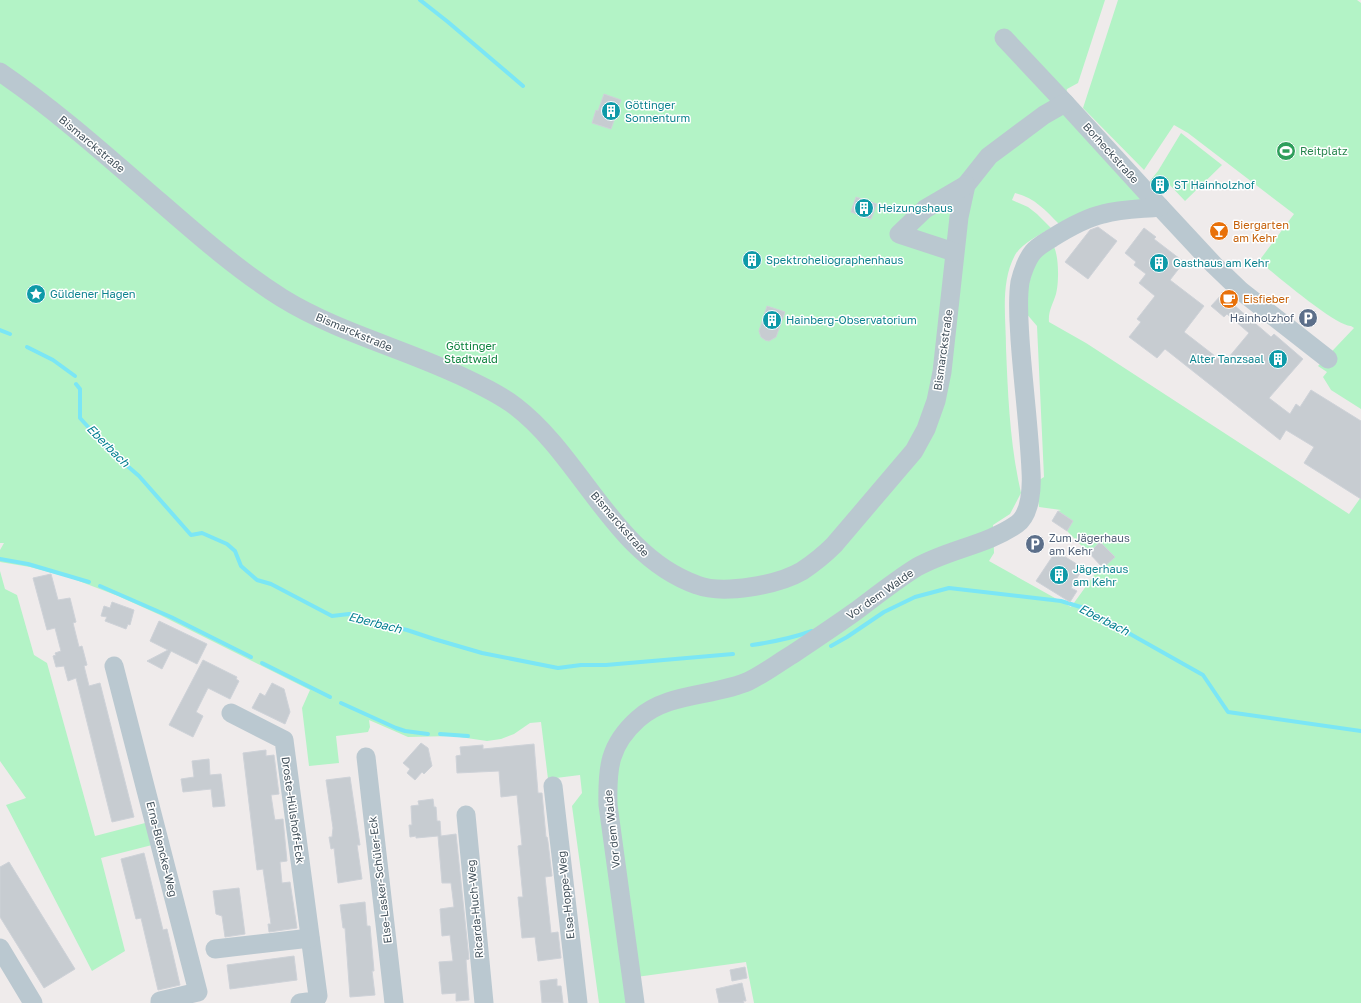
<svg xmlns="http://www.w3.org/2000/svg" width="1361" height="1003" viewBox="0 0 1361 1003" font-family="'Golos Text',sans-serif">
	<rect width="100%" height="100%" fill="#efebeb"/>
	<g fill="#b3f3c6">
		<path d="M0 0H1105L1078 83 1067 89 1062 112 1142 200 1059 224C1045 210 1035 198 1015 193L1012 200 1028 207 1037 214 1051 228C1040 235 1022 243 1015 255 1000 283 1006 318 1006 348 1008 397 1010 445 1021 493L1010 514 993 525 994 553 989 561 1071 607 1097 571 1103 567 1100 542 1089 553 1067 531 1073 521 1058 511 1061 510 1039 507 1036 482 1044 477 1037 326 1025 312 1024 299 1037 256 1054 247C1059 257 1059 283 1056 294 1053 304 1048 311 1049 322L1086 343 1349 514 1361 497V1003H754L746 962 629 978 632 1003H599L572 806 582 793 580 775 548 779 541 722 530 723 514 734 501 739 487 741 453 736 408 737 369 720 370 727 368 732 336 736 339 763 309 766 302 708 310 690 160 615 118 596 71 578 30 567 0 562V550L4 543H0Z"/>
		<path d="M1118 0H1357L1361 3V409L1331 390 1323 377 1327 372 1318 366 1354 328 1351 326C1337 327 1273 273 1259 261L1294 214 1188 133 1174 125 1144 170 1083 108Z"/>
		<polygon points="1181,133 1222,165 1185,201 1168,183 1157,194 1149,186 1150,181 1158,171"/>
		<polygon points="0,571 5,589 17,595 34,655 47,663 95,836 149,822 156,844 101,858 125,951 92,971 6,805 26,798 0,761"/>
	</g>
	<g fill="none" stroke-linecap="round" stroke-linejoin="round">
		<g stroke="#7be6f5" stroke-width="4">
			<polyline points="420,0 448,22 523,86"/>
			<polyline points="0,330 10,334"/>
			<polyline points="27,347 53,360 75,376"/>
			<polyline points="76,384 80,389 80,418 109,450 139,476 191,535 202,533 227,544 235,551 241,566 257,580 271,584 332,616 349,614 366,620 407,630 434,639 482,653 558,668 581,665 606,665 733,654"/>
			<polyline points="0,559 28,564 89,582"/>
			<polyline points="100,586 171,617 251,657"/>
			<path d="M752 645C773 642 792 638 812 631"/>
			<polyline points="831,646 847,637 884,612 915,597 949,588 1061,601 1084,608 1203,675 1228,712 1361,731"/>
			<polyline points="262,663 330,697"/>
			<polyline points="341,703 396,728 405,731 428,734"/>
			<polyline points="440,734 468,736"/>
		</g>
	</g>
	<g fill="#c7ccd1" stroke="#ced2d8">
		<polygon points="604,94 621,100 611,129 592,123 596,110 598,111"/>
		<polygon points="856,197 877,204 871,219 851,212"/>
		<polygon points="1098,227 1117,241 1088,279 1065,262 1090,230"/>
		<polygon points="1144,228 1156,237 1154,239 1184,262 1170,280 1204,306 1184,332 1224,363 1249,333 1227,314 1224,317 1211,306 1224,292 1236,302 1234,305 1271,337 1274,334 1303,359 1269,398 1290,414 1296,404 1300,407 1311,390 1361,421 1361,499 1304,463 1314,447 1286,430 1280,440 1165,349 1157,358 1129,337 1141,322 1137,319 1155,296 1139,283 1146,274 1134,265 1136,262 1125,253"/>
		<polygon points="767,306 785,312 776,337 769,341 765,340 761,337 759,331"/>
		<polygon points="1058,511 1073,521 1067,531 1052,521"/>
		<polygon points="1100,542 1115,557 1103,568 1089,553"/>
		<polygon points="1056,551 1083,568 1071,588 1077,591 1070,602 1036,581"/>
		<polygon points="51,574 58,600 70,598 76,622 73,623 79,647 82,646 87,665 84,666 89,686 100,683 134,817 112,822 76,678 68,681 64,666 56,667 53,656 56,655 55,653 61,651 55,628 47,630 33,578"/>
		<polygon points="112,602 134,610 130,625 128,624 126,629 105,621 107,617 101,616 104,606 110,608"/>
		<polygon points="159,621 207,644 197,664 171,651 162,669 147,661 168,650 150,641"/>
		<polygon points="203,660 237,677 236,679 239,681 230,699 208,688 196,712 203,716 193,737 169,725"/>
		<polygon points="272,683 284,689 290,712 285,724 252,708 260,693 265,696"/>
		<polygon points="421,743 428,748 432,766 424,774 422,772 415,780 407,773 410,769 403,763"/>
		<polygon points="534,744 538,793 542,793 546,837 547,837 548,842 552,876 545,877 551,933 558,932 561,958 538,961 535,937 522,938 518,897 523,897 518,846 522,845 517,795 501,797 499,771 457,773 456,756 461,755 460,747 483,745 483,749"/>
		<polygon points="266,750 266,756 274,755 279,794 271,795 274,815 275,820 283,819 287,861 280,862 282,883 290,882 297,928 269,932 268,924 271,924 263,869 257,870 243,753"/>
		<polygon points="209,759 210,775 221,774 225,806 213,807 211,789 183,792 181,779 194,777 192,761"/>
		<polygon points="350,777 360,845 357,845 362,879 338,883 334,848 331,849 329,837 332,837 333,828 326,780"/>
		<polygon points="433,799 434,807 436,807 437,821 440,821 441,836 456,834 469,959 466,960 469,1000 456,1001 456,993 442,994 439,962 453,961 450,935 442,936 440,909 454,907 451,883 442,883 438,836 416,838 416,836 410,837 409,825 412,825 411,806 419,805 418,801"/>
		<polygon points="144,853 163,930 167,929 180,985 158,990 141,918 136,919 121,859"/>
		<polygon points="9,862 75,969 44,988 0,917 0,867"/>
		<polygon points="239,888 245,934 225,937 222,916 216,914 213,891"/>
		<polygon points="365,902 367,926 370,926 374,971 372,971 375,995 350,997 345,928 343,928 340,905"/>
		<polygon points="294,956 297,980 230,989 227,965"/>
		<polygon points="745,967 747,978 732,981 730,970"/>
		<polygon points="557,979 557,986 561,986 563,1003 542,1003 540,981"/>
		<polygon points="742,983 746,1001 743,1001 744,1003 719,1003 716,989"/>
	</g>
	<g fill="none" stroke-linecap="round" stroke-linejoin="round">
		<g stroke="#bac8d0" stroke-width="19">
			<polyline points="1004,38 1065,103 1160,207 1214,265 1241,291 1328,359"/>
			<path d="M0 72C57 111 108 157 160 202 199 236 238 270 282 298 337 332 402 348 461 376 480 385 499 394 515 406 582 457 614 556 697 585 723 595 778 585 802 571 814 563 824 555 834 545L914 451 926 429 936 401 942 372 959 217 966 185 989 156 1044 115 1065 103"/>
			<polyline points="954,252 899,234 925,209 966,185"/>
			<polyline points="114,666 198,992 160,1001 160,1003"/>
			<polyline points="231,713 284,740 318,996 315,1001 300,1003"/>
			<polyline points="366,757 394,1003"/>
			<polyline points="553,786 578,1003"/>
			<polyline points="466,815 484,1003"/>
			<polyline points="0,948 33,1003"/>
			<polyline points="215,949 310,938"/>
			<path d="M635 1003 608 805C607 768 609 745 638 719 668 692 713 697 749 681 765 673 778 663 793 654 814 640 835 626 856 611 876 596 896 580 917 567 949 549 987 545 1017 524 1031 514 1032 486 1031 471 1029 427 1023 383 1020 339 1019 320 1017 301 1020 282 1022 273 1027 259 1033 252 1038 246 1046 242 1052 238 1068 228 1085 218 1103 214 1121 209 1141 209 1160 207"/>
		</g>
	</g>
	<defs>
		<symbol id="building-disc" viewBox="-11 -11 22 22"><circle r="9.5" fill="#0f9aa8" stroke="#fff"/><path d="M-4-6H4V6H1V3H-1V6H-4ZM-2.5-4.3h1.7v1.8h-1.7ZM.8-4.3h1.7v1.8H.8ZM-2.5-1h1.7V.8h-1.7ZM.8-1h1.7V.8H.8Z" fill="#fff"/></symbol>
		<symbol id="stadium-disc" viewBox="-11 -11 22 22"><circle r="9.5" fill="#2e9e5b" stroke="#fff"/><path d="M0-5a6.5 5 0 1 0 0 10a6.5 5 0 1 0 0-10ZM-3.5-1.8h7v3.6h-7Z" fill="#fff"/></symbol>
		<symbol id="bar-disc" viewBox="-11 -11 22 22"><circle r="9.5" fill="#e8710a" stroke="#fff"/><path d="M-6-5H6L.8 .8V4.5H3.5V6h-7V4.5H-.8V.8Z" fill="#fff"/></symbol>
		<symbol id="sight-disc" viewBox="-11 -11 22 22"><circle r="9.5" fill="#0f9aa8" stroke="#fff"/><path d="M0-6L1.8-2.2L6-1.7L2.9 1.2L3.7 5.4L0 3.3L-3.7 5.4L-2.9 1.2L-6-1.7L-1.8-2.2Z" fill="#fff"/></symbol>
		<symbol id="cafe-disc" viewBox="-11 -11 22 22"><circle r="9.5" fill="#e8710a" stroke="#fff"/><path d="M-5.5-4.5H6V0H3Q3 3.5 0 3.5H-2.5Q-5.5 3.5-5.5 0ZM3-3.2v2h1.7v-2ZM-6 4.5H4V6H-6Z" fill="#fff"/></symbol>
		<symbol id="parking-disc" viewBox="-11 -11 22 22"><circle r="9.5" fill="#5c6f8a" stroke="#fff"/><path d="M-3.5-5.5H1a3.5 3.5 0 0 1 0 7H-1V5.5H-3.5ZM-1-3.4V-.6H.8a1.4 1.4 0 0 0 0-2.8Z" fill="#fff"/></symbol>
	</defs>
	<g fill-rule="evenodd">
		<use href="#building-disc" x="600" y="100" width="22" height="22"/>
		<use href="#stadium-disc" x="1275" y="140" width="22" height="22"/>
		<use href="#building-disc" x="1149" y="174" width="22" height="22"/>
		<use href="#building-disc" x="853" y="197" width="22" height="22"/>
		<use href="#bar-disc" x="1208" y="220" width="22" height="22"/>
		<use href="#building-disc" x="741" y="249" width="22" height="22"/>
		<use href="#building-disc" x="1148" y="252" width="22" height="22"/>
		<use href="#sight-disc" x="25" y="283" width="22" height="22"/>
		<use href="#cafe-disc" x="1218" y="288" width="22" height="22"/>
		<use href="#parking-disc" x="1297" y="307" width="22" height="22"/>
		<use href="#building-disc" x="761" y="309" width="22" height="22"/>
		<use href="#building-disc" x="1267" y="348" width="22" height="22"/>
		<use href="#parking-disc" x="1024" y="533" width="22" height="22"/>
		<use href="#building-disc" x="1048" y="564" width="22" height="22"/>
	</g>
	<g text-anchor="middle" stroke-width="3" stroke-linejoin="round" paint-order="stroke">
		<g font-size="11" fill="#0d838f" stroke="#fff" text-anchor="start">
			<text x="625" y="109">Göttinger<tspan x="625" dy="13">Sonnenturm</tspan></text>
			<text x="1174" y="189">ST Hainholzhof</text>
			<text x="878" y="212">Heizungshaus</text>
			<text x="766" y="264">Spektroheliographenhaus</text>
			<text x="1173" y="267">Gasthaus am Kehr</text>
			<text x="50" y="298">Güldener Hagen</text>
			<text x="786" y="324">Hainberg-Observatorium</text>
			<text x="1264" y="363" text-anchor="end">Alter Tanzsaal</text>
			<text x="1073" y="573">Jägerhaus<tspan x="1073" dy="13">am Kehr</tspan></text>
		</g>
		<g font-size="11" fill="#42515b" stroke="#fff">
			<text transform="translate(92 144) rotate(40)" y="4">Bismarckstraße</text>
			<text transform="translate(1111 153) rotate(48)" y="4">Borheckstraße</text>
			<text transform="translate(354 332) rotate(23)" y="4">Bismarckstraße</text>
			<text transform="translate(943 350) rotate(-82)" y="4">Bismarckstraße</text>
			<text transform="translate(620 524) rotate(49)" y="4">Bismarckstraße</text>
			<text transform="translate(880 594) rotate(-35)" y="4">Vor dem Walde</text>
			<text transform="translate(293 810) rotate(82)" y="4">Droste-Hülshoff-Eck</text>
			<text transform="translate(612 829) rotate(-96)" y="4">Vor dem Walde</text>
			<text transform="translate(162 849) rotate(76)" y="4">Erna-Blencke-Weg</text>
			<text transform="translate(380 880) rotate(-97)" y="4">Else-Lasker-Schüler-Eck</text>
			<text transform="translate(566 895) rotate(-96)" y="4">Elsa-Hoppe-Weg</text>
			<text transform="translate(475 909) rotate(-95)" y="4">Ricarda-Huch-Weg</text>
		</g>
		<g font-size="11" fill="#27864d" stroke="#fff" text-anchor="start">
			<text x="1300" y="155">Reitplatz</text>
		</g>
		<g font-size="11" fill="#c56008" stroke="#fff" text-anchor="start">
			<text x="1233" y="229">Biergarten<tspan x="1233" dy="13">am Kehr</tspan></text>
			<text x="1243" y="303">Eisfieber</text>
		</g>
		<g font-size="11" fill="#4e5e75" stroke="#fff" text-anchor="end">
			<text x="1294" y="322">Hainholzhof</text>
			<text x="1049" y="542" text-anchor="start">Zum Jägerhaus<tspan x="1049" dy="13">am Kehr</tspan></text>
		</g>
		<g font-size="11" fill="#0c823d" stroke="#fff">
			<text x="471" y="350">Göttinger<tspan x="471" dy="13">Stadtwald</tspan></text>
		</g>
		<g font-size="12" font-style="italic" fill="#037f90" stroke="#fff">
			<text transform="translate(108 446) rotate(45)" y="4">Eberbach</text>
			<text transform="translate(1104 620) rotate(27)" y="4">Eberbach</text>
			<text transform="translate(375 623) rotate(14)" y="4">Eberbach</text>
		</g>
	</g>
</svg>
